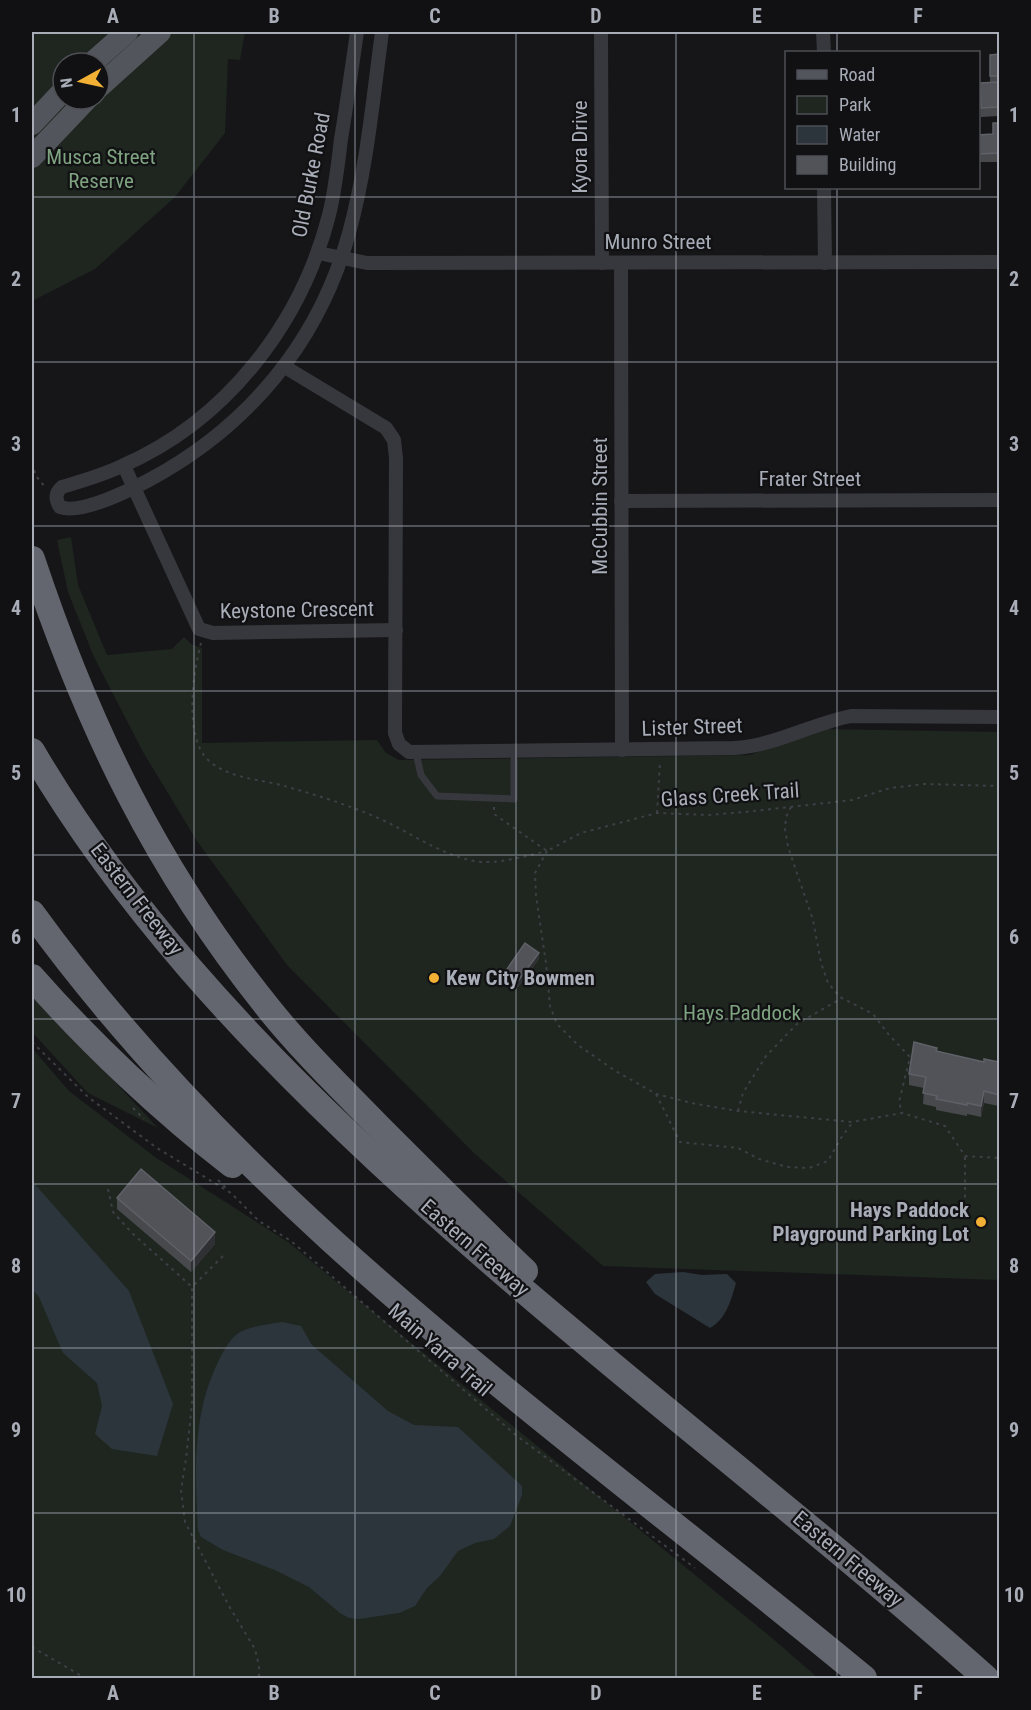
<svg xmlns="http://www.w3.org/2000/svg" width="1031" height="1710" viewBox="0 0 1031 1710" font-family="'Roboto Condensed',sans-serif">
	<rect width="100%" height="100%" fill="#161618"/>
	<g fill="#1e261f" fill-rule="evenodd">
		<path d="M32 32H245L240 60 228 59 225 133 175 197 95 269 32 301ZM63 63H99V99H63Z"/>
		<polygon points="71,537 78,585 107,655 172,649 184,637 191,644 202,648 202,743 377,740 386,753 399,760 750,755 819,729 999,732 999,1280 603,1266 475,1154 287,965 197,841 143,752 94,657 68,592 57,540"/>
		<polygon points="32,993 158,1128 88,1093 32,1032"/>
		<polygon points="32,1048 69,1091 155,1157 288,1242 772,1638 818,1678 32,1678"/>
	</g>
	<g fill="#2c353c">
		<polygon points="32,1181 129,1291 173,1404 157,1456 112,1449 95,1434 102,1406 97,1383 63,1353 39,1297 32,1289"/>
		<path d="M683 1272 702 1275 727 1274 736 1283C731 1301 726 1319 710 1328L655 1294 646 1282 655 1274Z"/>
		<path d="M282 1322 301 1326 312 1345 388 1411 414 1425 458 1427 522 1486V1495L510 1526 494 1539 475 1543 458 1551 440 1576 427 1588 415 1606 399 1613 359 1619 349 1618 340 1613 309 1587 275 1570 223 1550 201 1537 198 1530C195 1471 192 1414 219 1360 224 1350 231 1336 242 1331 254 1326 269 1324 282 1322Z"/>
	</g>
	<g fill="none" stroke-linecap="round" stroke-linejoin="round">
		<g stroke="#3d3f44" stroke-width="2" stroke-dasharray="3 4.5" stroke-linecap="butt">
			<polyline points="32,463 36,476 45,487"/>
			<path d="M201 643C193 672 184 735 207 759 227 779 262 779 288 787 323 797 358 808 391 824 418 838 444 855 474 861 496 865 526 856 547 851"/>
			<polyline points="494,807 494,814 547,851 581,833 657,813 708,815 745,812 852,800 890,788 924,784 1000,786"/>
			<polyline points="791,807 786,817 785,829 788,847 813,920 821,963 828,983 840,997 873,1014 889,1035 910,1057 899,1102 902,1113"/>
			<polyline points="657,813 660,762"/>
			<polyline points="547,851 535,873 536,896 546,963 550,1006 557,1024 578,1045 614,1070 656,1094 696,1104 738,1111 852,1122 902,1113 945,1126 965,1156 1000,1158"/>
			<polyline points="32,1042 88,1097 157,1148 231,1193 259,1221 291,1241 517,1436 695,1568"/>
			<polyline points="656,1094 680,1142 738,1148 759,1159 787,1167 809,1168 828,1161 841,1138 852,1123"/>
			<polyline points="133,1108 144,1119"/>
			<polyline points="738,1111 743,1093 766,1056 797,1024 842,998"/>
			<polyline points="965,1157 965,1202"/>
			<polyline points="218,1180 226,1188"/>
			<polyline points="108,1189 113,1212 132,1233 192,1287"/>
			<polyline points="223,1256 192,1287 192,1404 186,1459 181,1490 185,1522 229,1606 255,1649 259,1666 259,1678"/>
			<polyline points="32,1647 85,1678"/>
		</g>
		<polyline stroke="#37383d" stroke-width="7" points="416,753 421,775 437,796 514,799 514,752"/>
		<g stroke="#37383d" stroke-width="14">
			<path d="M357 32C352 67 347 103 341 139 338 165 335 191 329 215 301 324 226 421 122 466 103 475 82 481 62 487 55 493 55 499 60 507 80 515 130 490 149 480 248 427 319 342 349 233 367 168 373 98 382 32"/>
			<polyline points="601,32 602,263"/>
			<polyline points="823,32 824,52"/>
			<polyline points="824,188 825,263"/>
			<polyline points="318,253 367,263 1000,262"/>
			<polyline points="621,263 622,750"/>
			<path d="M285 367 386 428 394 440 396 458 395 733 399 744 409 752 734 748C774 746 811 724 851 716L1000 717"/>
			<polyline points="124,466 199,629 213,633 396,630"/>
			<polyline points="621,501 1000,500"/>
		</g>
		<g stroke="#53555c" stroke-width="22">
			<polyline points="92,63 127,32"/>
			<polyline points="99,87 160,32"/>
			<polyline points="32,124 63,91"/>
			<polyline points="32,157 87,99"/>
		</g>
		<g stroke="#63666e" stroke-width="26">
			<path d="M32 559C88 727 157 870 269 1009 302 1050 340 1087 377 1125 426 1174 475 1223 525 1271"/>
			<path d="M32 751C122 905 247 1039 377 1160 572 1342 787 1501 986 1678"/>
			<path d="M32 913C255 1221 575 1438 864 1678"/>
			<path d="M32 977C90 1043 163 1112 232 1165"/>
		</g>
	</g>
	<g fill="#47494d">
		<polygon points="999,54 999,82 990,82 990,55"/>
		<polygon points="999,82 999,116 981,117 980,83"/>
		<polygon points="993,123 999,123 999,162 978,162 978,135 993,134"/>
		<polygon points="539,959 518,987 505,977 505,972"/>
		<polygon points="937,1052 984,1062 999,1062 999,1106 984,1103 981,1117 967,1114 967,1116 936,1110 936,1107 923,1104 924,1088 909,1085 909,1074"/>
		<polygon points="117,1198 215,1244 191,1272 117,1209"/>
	</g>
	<g fill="#2f3033">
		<polygon points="539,953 539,959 518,987 518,981"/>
		<polygon points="984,1091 984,1103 981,1117 981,1106"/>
		<polygon points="215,1232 215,1244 191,1272 191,1261"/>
	</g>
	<g fill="#525359" stroke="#5f6168" stroke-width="1.5">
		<polygon points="999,54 999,76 990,76 990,55"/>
		<polygon points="999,82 999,107 981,108 980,83"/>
		<polygon points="993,123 999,123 999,153 978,154 978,135 993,134"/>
		<polygon points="525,943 539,953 518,981 505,972"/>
		<polygon points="914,1042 937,1048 936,1051 984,1062 984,1059 999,1062 999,1095 984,1091 981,1106 967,1103 967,1105 936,1099 937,1096 923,1093 926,1077 909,1074"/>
		<polygon points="141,1169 215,1232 191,1261 117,1198"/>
	</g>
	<path fill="none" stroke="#a8adb8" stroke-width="1.5" stroke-opacity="0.55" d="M194 32V1678M355 32V1678M516 32V1678M676 32V1678M837 32V52M837 188V1678M32 197H1000M32 362H1000M32 526H1000M32 691H1000M32 855H1000M32 1019H1000M32 1184H1000M32 1348H1000M32 1513H1000"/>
	<g fill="#f2b134" stroke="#111113" stroke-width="2">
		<circle cx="434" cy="978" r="6"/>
		<circle cx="981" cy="1222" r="6"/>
	</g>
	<g text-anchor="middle" stroke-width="4.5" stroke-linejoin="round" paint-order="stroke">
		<g font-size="21" fill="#a8adb8" stroke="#111113">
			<text transform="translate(580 147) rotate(-90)" y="7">Kyora Drive</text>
			<text transform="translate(311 175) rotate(-79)" y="7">Old Burke Road</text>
			<text x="658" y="249">Munro Street</text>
			<text x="810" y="486">Frater Street</text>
			<text transform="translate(600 506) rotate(-90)" y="7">McCubbin Street</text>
			<text transform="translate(297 610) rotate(-1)" y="7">Keystone Crescent</text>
			<text transform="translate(692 727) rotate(-2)" y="7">Lister Street</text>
			<text transform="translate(730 795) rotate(-4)" y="7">Glass Creek Trail</text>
			<text transform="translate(137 899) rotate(52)" y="7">Eastern Freeway</text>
			<text transform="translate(475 1248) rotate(41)" y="7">Eastern Freeway</text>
			<text transform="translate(440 1350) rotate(41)" y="7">Main Yarra Trail</text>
			<text transform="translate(848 1559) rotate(40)" y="7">Eastern Freeway</text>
		</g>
		<g font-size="21" fill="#7fa381" stroke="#111113">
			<text x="101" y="164">Musca Street<tspan x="101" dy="24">Reserve</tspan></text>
			<text x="742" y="1020">Hays Paddock</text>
		</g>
		<g font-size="21" font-weight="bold" fill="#a8adb8" stroke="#111113" text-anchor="start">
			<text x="446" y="985">Kew City Bowmen</text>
			<text x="969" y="1217" text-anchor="end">Hays Paddock<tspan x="969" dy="24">Playground Parking Lot</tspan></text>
		</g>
	</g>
	<rect width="1031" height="1710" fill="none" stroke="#111113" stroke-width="66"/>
	<rect x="785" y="51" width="195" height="138" fill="#111113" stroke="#4d4f55" stroke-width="1.5"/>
	<rect x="797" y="70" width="30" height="9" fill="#53555c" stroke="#4d4f55" stroke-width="1.5"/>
	<text x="839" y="81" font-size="18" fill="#a8adb8">Road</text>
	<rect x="797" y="96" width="30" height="18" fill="#1e261f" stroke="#4d4f55" stroke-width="1.5"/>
	<text x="839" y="111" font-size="18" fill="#a8adb8">Park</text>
	<rect x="797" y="126" width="30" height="18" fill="#2c353c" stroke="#4d4f55" stroke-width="1.5"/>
	<text x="839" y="141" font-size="18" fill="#a8adb8">Water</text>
	<rect x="797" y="156" width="30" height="18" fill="#525359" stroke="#4d4f55" stroke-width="1.5"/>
	<text x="839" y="171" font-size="18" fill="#a8adb8">Building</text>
	<g transform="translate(81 81) rotate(262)"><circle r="28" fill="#111113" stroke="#4d4f55" stroke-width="1.5"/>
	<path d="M0-4.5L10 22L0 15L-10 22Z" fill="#f2b134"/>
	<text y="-9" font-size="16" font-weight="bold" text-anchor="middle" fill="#a8adb8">N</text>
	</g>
	<rect x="33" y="33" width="965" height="1644" fill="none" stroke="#a8adb8" stroke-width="2"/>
	<g font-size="20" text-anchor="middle" font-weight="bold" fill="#a8adb8">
		<text x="113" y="23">A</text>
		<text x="274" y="23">B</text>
		<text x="435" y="23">C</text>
		<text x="596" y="23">D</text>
		<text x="757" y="23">E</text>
		<text x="918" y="23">F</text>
		<text x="16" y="122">1</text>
		<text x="1014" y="122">1</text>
		<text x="16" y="286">2</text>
		<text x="1014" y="286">2</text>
		<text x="16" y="451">3</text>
		<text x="1014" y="451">3</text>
		<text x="16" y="615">4</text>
		<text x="1014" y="615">4</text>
		<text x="16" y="780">5</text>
		<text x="1014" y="780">5</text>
		<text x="16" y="944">6</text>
		<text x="1014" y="944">6</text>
		<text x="16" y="1108">7</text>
		<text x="1014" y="1108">7</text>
		<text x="16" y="1273">8</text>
		<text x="1014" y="1273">8</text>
		<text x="16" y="1437">9</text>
		<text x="1014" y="1437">9</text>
		<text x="16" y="1602">10</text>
		<text x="1014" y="1602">10</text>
		<text x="113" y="1700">A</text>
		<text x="274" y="1700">B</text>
		<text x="435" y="1700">C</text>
		<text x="596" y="1700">D</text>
		<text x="757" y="1700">E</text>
		<text x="918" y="1700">F</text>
	</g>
</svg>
